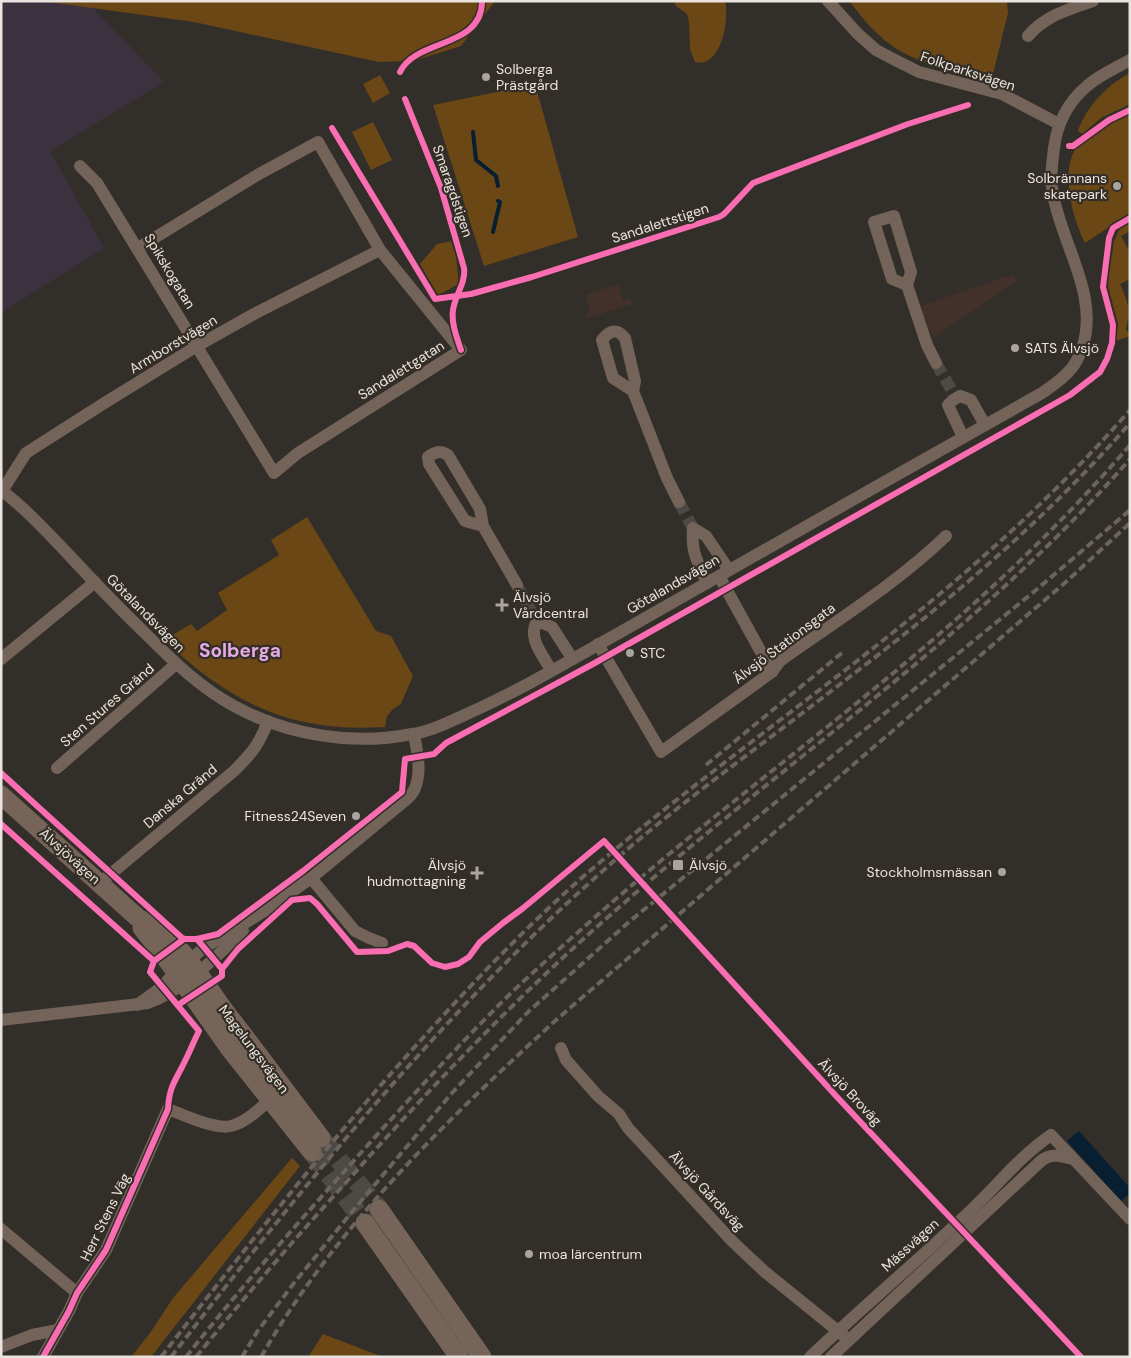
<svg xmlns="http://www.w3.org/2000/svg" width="1131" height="1358" viewBox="0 0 1131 1358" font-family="'DM Sans',sans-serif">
	<rect width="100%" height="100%" fill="#322e2a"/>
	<polygon fill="#3c323f" points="1,1 86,1 164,82 50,151 104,248 1,313"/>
	<g fill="#42312b">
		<polygon points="1014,274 1016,282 933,338 920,306"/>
		<polygon points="618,284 623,300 630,298 632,304 586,319 585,314 590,312 585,295"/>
	</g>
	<g fill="#6b4715">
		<polygon points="41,1 495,1 461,46 413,61 379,62 194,22"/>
		<path d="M674 1H725C730 19 721 69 695 62L690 49 689 23 687 14 676 6Z"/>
		<path d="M849 1H1007L1008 13 993 74 987 75C946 68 912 65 880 36 868 26 859 13 849 1Z"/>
		<path d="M1130 73V104L1101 118 1082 134 1078 131C1086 107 1108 84 1130 73Z"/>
		<polygon points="380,75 390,93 373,103 363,84"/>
		<polygon points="535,84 578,237 484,266 433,105"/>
		<path d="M1130 114V213L1085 243C1073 220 1059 170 1077 147 1087 136 1116 121 1130 114Z"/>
		<polygon points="373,122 392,160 371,170 352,132"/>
		<path d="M1130 221V231L1121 236 1130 252V279L1120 284C1128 302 1131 309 1126 329L1130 336 1116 341 1118 324 1108 286 1109 274 1114 241 1120 228Z"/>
		<polygon points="451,241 456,256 459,284 438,295 420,264 437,244"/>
		<path d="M307 517 376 631 391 636 413 676 401 704 393 709 387 716 385 727C291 733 232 704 164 640L191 624 197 631 227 610 218 593 279 555 271 540Z"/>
		<polygon points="292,1158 300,1166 151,1357 131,1357 150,1333 173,1298"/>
		<polygon points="323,1334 383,1357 308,1357"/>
	</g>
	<polygon fill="#071f30" points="1079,1131 1130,1188 1130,1193 1121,1201 1067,1141"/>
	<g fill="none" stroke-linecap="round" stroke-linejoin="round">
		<g stroke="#071f30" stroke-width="4">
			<polyline points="473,132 476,160 496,176 498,186"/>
			<polyline points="493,232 500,202 498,201"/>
		</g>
		<g stroke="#4d4945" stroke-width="12" stroke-dasharray="12 6" stroke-linecap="butt">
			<polyline points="936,363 951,389"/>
			<polyline points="679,502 693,528"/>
			<polyline points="517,585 531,611"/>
		</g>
		<g stroke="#4d4945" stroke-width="19" stroke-dasharray="19 9" stroke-linecap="butt">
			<polyline points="321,1138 379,1209"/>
			<polyline points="312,1152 365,1223"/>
		</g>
		<g stroke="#736358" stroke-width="12">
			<polyline points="828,1 857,33 876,50 895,60 919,72 1002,94 1059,124"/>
			<path d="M1028 36C1045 16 1069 9 1093 1"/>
			<polyline points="80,166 97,183 274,473 298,453 461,350 380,250 318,142 259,174 138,248"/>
			<polyline points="907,285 892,279 874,222 894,216 911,272 907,285 927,345 936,363"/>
			<path d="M633 391 635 381 625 338C617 328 610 330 602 340L613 378 633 391 667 478 679 502"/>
			<polyline points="963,437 948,405 953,400 960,396 971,400 985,425"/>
			<path d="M1 490C26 509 46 531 68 554 94 582 121 610 149 637 175 663 201 688 234 706 287 735 353 746 412 734 432 731 451 721 469 713 523 689 574 658 626 629 764 550 903 471 1042 393 1052 386 1063 379 1071 369 1076 364 1079 356 1082 349 1100 295 1062 246 1053 194 1050 179 1052 164 1054 148 1057 124 1068 102 1087 86 1099 75 1116 68 1130 60"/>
			<polyline points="2,491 26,453 106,402 197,346 254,314 380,250"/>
			<path d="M483 526 465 521 429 464 428 457C435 452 440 450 448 455L480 509 483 526 517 585"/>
			<polyline points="719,576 772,672"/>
			<path d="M707 583C697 561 691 552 693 528L706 536 729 570"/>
			<path d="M598 644 661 752 772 672 780 661C836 621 896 584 946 536"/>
			<polyline points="1,659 95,582"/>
			<path d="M551 670C543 655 527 638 537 621L552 627 572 658"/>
			<polyline points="57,768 176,664"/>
			<polyline points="311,878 355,931 369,938 382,943"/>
			<path d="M100 883 234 771C252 753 259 745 268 721"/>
			<path d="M137 1005 163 986 175 972 204 948 263 912 311 878 408 798C411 795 414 791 415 788 422 772 417 750 414 734"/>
			<path d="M1 1020 148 1003C185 989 214 959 243 931"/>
			<polyline points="561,1048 566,1060 598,1096 619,1114 628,1128 732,1241 750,1258 765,1272 849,1340"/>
			<polyline points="1,1229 77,1293"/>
			<polyline points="1,1347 32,1335 58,1330"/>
			<path d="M43 1357 69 1311 77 1293 106 1250 168 1109C184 1115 215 1130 231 1126 245 1123 259 1110 269 1100"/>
			<path d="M810 1357C862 1308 916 1262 968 1213 996 1187 1019 1157 1051 1135L1130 1219"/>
			<path d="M831 1357 1042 1160C1052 1153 1061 1156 1073 1159"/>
		</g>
		<g stroke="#766458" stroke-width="19">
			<path d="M1 795 138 918C181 938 199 977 227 1014 259 1055 290 1097 321 1138"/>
			<polyline points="142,928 163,954 230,1049 312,1152"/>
			<polyline points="379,1209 482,1357"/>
			<polyline points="365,1223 459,1357"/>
		</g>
		<g stroke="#6c635d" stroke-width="4" stroke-dasharray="8 4" stroke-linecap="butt">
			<polyline points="706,765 843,652"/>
			<path d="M161 1357C232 1265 304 1174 380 1086 445 1012 511 940 585 875 671 801 763 734 853 664 952 587 1047 505 1130 410"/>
			<path d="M171 1357C313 1173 459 992 636 842 702 787 772 737 839 685 943 606 1044 522 1130 423"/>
			<path d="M186 1357C238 1291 293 1228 349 1166 402 1107 455 1048 512 992 544 962 577 933 610 904 748 784 899 679 1030 551 1065 517 1098 482 1130 445"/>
			<path d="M196 1357C243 1299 291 1243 341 1188 428 1090 517 996 616 910 787 760 979 632 1130 459"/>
			<polyline points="242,1357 257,1332 294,1283 351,1213 451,1094 528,1012 630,921 1036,590 1130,510"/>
			<path d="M261 1357C336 1226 446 1121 556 1020L1067 581 1130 523"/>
		</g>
		<defs>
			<g id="cycleway">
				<path d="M400 72C416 38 482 49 482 1"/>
				<path d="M405 99 441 188 464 268C466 283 455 295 453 310 451 323 457 338 461 350"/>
				<polyline points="332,128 435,299 471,294 532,277 719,217 724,214 753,183 908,124 968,105"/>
				<polyline points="1069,146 1073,146 1109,120 1130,110"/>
				<polyline points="1,773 181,937 184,939 197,939 218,934 303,871 402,792 405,759 434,754 446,743 593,664 1070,395 1100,372 1107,359 1112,343 1113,325 1103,287 1109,238 1113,228 1130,218"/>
				<polyline points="1,824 154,961"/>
				<polyline points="222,969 238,949 292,900 310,898 317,904 357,952 388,951 407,944 414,946 432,963 445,967 458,964 469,957 480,942 503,923 522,909 604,841 837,1097 1081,1357"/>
				<polyline points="178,1005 222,976 222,969 197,939"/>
				<path d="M43 1357 69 1311 77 1293 106 1250 168 1109C169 1086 176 1080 185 1061 190 1051 194 1041 199 1031L150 972 154 961 184 939"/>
			</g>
		</defs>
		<use href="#cycleway" stroke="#352e27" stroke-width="9"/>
		<use href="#cycleway" stroke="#f96db3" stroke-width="6"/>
	</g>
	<g fill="#a9a4a0" stroke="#352e27" stroke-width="2">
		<circle cx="486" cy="77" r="5"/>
		<circle cx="1117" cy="186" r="5"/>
		<circle cx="1015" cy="348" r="5"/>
		<path d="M499.5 597.5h5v5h5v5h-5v5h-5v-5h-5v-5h5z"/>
		<circle cx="630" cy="653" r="5"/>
		<circle cx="356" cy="816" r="5"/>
		<rect x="672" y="859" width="12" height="12" rx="2.5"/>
		<circle cx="1002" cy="872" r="5"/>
		<path d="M474.5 865.5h5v5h5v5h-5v5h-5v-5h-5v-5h5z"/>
		<circle cx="529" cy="1254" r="5"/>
	</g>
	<g text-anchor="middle" stroke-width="4.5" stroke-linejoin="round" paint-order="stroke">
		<g font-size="14" fill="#e9e4df" stroke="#352e27" text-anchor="start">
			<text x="496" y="74">Solberga<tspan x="496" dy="16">Prästgård</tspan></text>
			<text x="1107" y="183" text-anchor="end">Solbrännans<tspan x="1107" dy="16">skatepark</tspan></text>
			<text x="1025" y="353">SATS Älvsjö</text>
			<text x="513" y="602">Älvsjö<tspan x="513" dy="16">Vårdcentral</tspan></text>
			<text x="640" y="658">STC</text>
			<text x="346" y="821" text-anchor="end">Fitness24Seven</text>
			<text x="466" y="870" text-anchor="end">Älvsjö<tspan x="466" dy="16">hudmottagning</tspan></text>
			<text x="689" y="870">Älvsjö</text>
			<text x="992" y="877" text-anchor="end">Stockholmsmässan</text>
			<text x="539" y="1259">moa lärcentrum</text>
		</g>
		<g font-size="14" fill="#e9e4df" stroke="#352e27">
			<text transform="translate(968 71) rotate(18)" y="5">Folkparksvägen</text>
			<text transform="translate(453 191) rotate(71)" y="5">Smaragdstigen</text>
			<text transform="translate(660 223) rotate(-18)" y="5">Sandalettstigen</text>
			<text transform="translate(170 271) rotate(59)" y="5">Spikskogatan</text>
			<text transform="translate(173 344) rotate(-31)" y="5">Armborstvägen</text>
			<text transform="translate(401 370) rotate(-32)" y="5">Sandalettgatan</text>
			<text transform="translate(673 584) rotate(-30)" y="5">Götalandsvägen</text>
			<text transform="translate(146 613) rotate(45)" y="5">Götalandsvägen</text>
			<text transform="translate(784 643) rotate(-37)" y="5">Älvsjö Stationsgata</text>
			<text transform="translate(107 705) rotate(-41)" y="5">Sten Stures Gränd</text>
			<text transform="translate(180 796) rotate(-40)" y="5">Danska Gränd</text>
			<text transform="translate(70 856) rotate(42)" y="5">Älvsjövägen</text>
			<text transform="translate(254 1049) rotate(53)" y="5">Magelungsvägen</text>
			<text transform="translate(850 1092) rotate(47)" y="5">Älvsjö Broväg</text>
			<text transform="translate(707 1191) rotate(47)" y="5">Älvsjö Gårdsväg</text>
			<text transform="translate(105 1217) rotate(-64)" y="5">Herr Stens Väg</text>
			<text transform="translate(910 1245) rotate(-42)" y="5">Mässvägen</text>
		</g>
		<g font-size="19" font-weight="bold" fill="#e4abe4" stroke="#352e27">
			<text x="240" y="657">Solberga</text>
		</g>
	</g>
	<rect width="1131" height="1358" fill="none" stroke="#e9e4df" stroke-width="5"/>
</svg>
